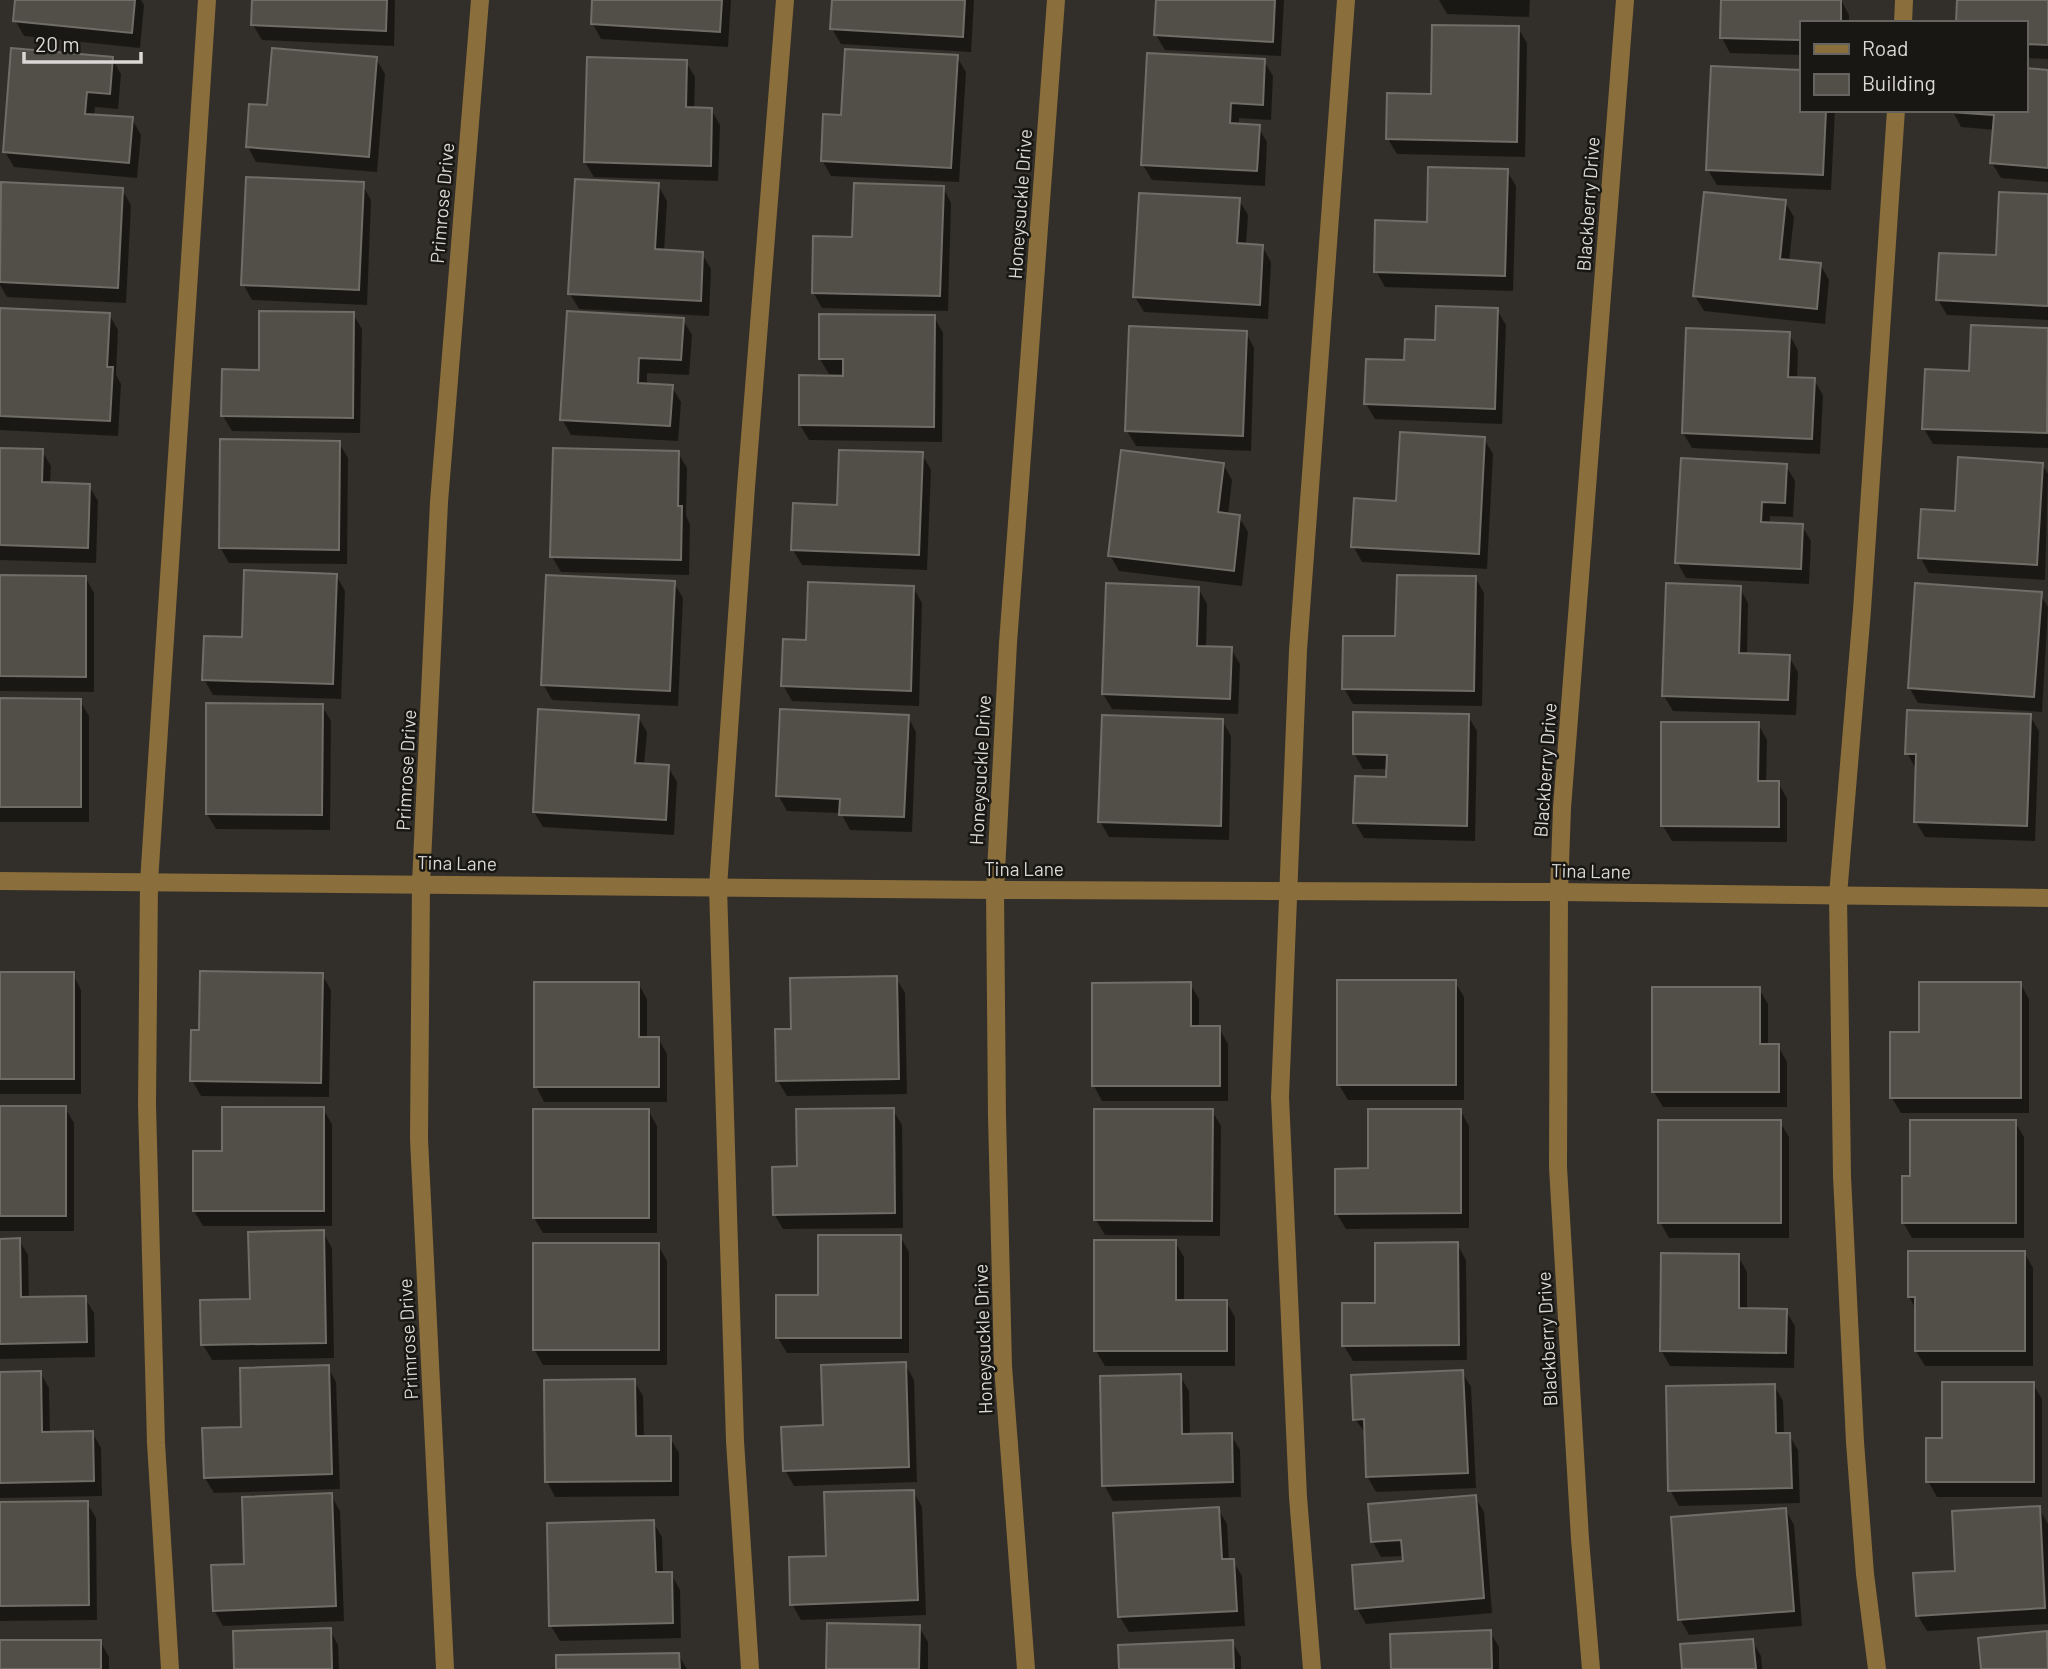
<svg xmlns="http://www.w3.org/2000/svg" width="2048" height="1669" viewBox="0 0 2048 1669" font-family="Barlow,sans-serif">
	<rect width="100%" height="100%" fill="#322e29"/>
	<g fill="#0007">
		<polygon points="17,0 141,0 144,5 140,48 24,36 15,20"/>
		<polygon points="254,0 395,0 394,46 262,40 253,25"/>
		<polygon points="594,0 731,0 728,47 601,39 593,24"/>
		<polygon points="834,0 974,0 971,52 841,44 832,29"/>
		<polygon points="1158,0 1284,0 1281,56 1165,50 1156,35"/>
		<polygon points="1439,0 1530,0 1529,17 1447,14"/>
		<polygon points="1722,0 1841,0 1849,15 1849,23 1801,23 1801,55 1730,53 1722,38"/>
		<polygon points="1959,0 2048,0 2048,59 2025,58 2025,23"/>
		<polygon points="1518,28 1527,43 1525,157 1397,154 1388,139"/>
		<polygon points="957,57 966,72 959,182 831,176 822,160 842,117"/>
		<polygon points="112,59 121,74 118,109 95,107 94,116 132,119 141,135 137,178 14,167 5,152"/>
		<polygon points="376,59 385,74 377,172 256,162 248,147"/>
		<polygon points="1264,61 1273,76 1271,120 1239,118 1239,126 1258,127 1267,142 1265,186 1152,180 1143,165"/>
		<polygon points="686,62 695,77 694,109 711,109 720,125 718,181 594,177 585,162"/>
		<polygon points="1712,68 1801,72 1801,110 1835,110 1831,190 1717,185 1708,170"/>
		<polygon points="2048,72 2048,182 2001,178 1992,163 1995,130 1961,127 1952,110 2025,110"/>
		<polygon points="1507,171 1516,186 1513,291 1385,287 1376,271 1428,223"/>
		<polygon points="3,184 122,190 131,205 126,303 7,297 0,285"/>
		<polygon points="362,184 371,200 367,305 252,300 243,284"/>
		<polygon points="658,185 667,201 664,252 702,254 711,269 709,316 579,309 570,294"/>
		<polygon points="943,187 951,203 948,311 822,308 813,292 853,239"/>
		<polygon points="2048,196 2048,320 1947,315 1938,300 1997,257"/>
		<polygon points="1239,200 1248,215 1246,245 1262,246 1271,262 1268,319 1144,312 1135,297"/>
		<polygon points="1785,202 1794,217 1789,261 1820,264 1829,280 1825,324 1704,311 1695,296"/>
		<polygon points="0,309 109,314 118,330 116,375 121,384 118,436 0,430"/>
		<polygon points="1497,310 1506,325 1502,424 1375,419 1366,404 1406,362"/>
		<polygon points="353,314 362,329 360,433 232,431 223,416 260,372"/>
		<polygon points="934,317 943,333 942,442 809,440 800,425 845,378 845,374 829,374 820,359"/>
		<polygon points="683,320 692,335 689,375 647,373 647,385 672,387 681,402 678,441 571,435 562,419"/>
		<polygon points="1973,327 2048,330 2048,448 1933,444 1924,429 1971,373"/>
		<polygon points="1246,332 1254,348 1251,451 1136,446 1127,431"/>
		<polygon points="1789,334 1798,350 1797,379 1814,380 1823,395 1820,454 1692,448 1683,433"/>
		<polygon points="1484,439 1493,454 1487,569 1362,562 1353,546 1398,503"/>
		<polygon points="339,443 348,458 347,564 229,563 220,547"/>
		<polygon points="0,449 42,451 51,466 50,484 89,486 98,501 96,563 0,560"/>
		<polygon points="678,453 687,468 686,516 690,524 689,575 561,572 552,557"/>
		<polygon points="922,454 931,470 927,570 802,565 793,550 838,507"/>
		<polygon points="1223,464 1232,480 1228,515 1239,517 1248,532 1242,586 1119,571 1110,555"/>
		<polygon points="2042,464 2048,474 2045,580 1929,573 1920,557 1956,513"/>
		<polygon points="1786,466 1795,481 1793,517 1770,516 1770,524 1802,526 1811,541 1809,584 1686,578 1677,562"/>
		<polygon points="336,575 345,591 341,699 213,695 204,679 244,639"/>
		<polygon points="0,577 85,577 94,593 94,692 0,691"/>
		<polygon points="1475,577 1484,593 1482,706 1353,704 1344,688 1397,638"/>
		<polygon points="674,583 683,598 678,706 552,700 543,684"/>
		<polygon points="913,587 922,603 919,706 792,701 783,685 808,642"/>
		<polygon points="1739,587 1748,603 1747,655 1789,657 1798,672 1796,715 1673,711 1664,696"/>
		<polygon points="1198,588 1207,604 1206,648 1231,649 1240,664 1238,714 1112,709 1103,694"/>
		<polygon points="2040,594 2048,607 2042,712 1918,703 1909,687"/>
		<polygon points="0,700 80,701 89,716 89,822 0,822"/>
		<polygon points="322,706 331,721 330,830 216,829 207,814"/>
		<polygon points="1468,716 1477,731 1475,841 1364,838 1355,823 1388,779 1388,769 1363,769 1354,753"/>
		<polygon points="2030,716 2039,731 2035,841 1925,837 1916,822 1916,769 1907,753"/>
		<polygon points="638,717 647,732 644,765 668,767 677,782 674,835 543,827 534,812"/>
		<polygon points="908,717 916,732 912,832 850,830 841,813 787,811 778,795"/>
		<polygon points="1222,720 1231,736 1229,840 1109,837 1100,821"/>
		<polygon points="1758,724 1767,740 1766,783 1778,783 1787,798 1787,842 1672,841 1663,826"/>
		<polygon points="0,974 73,974 81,990 81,1094 0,1094"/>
		<polygon points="322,975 331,990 329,1097 201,1096 192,1080 201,1031"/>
		<polygon points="896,978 905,993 907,1094 787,1096 778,1081"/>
		<polygon points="1455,982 1464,997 1464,1100 1348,1100 1339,1085"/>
		<polygon points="638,983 647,999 647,1038 658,1038 667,1054 667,1102 544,1102 536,1086"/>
		<polygon points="2020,983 2029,999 2029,1113 1901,1113 1892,1098 1921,1034"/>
		<polygon points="1190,984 1199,999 1199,1028 1219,1028 1228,1044 1228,1101 1102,1101 1094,1086"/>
		<polygon points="1759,989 1768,1004 1768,1046 1778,1046 1787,1062 1787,1107 1663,1107 1654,1092"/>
		<polygon points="0,1108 65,1108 74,1123 74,1231 0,1231"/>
		<polygon points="323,1109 332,1124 332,1226 203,1226 194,1211 224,1153"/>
		<polygon points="648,1110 657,1126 657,1233 543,1233 534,1218"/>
		<polygon points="893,1110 902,1125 903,1228 783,1229 774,1214 798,1168"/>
		<polygon points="1460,1110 1469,1126 1469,1228 1346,1229 1337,1214 1369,1170"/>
		<polygon points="1212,1111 1221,1126 1220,1236 1105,1235 1096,1220"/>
		<polygon points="1780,1122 1789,1137 1789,1238 1669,1238 1660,1222"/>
		<polygon points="2015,1122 2024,1137 2024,1238 1912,1238 1903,1222"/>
		<polygon points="323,1232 332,1248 334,1358 212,1360 203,1345 202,1301 251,1301"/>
		<polygon points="900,1236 909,1252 909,1353 787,1353 778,1338"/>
		<polygon points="0,1240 19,1240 28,1255 29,1299 85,1298 94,1313 95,1357 0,1359"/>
		<polygon points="1096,1242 1175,1242 1184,1257 1184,1302 1226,1302 1235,1317 1235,1366 1105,1366 1096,1351"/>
		<polygon points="1457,1244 1466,1260 1467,1360 1353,1361 1344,1346"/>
		<polygon points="658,1245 667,1261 667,1365 543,1365 534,1349"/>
		<polygon points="1909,1252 2024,1252 2033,1268 2033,1366 1925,1366 1916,1351 1916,1309 1909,1297"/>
		<polygon points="1738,1256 1747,1272 1747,1310 1786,1311 1795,1326 1794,1368 1670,1366 1661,1350"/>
		<polygon points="905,1364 914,1380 917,1482 794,1486 785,1470 825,1427"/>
		<polygon points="328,1367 336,1382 340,1489 214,1493 205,1478"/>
		<polygon points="40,1372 49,1388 50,1433 92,1432 101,1448 102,1496 0,1498 0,1373"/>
		<polygon points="1462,1372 1471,1387 1476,1488 1376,1492 1367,1476 1366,1434 1355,1419"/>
		<polygon points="1180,1376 1189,1391 1190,1435 1231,1435 1240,1450 1241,1497 1113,1501 1104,1485"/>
		<polygon points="634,1381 643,1396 644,1438 670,1438 679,1453 679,1496 555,1497 547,1481"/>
		<polygon points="2033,1384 2042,1399 2042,1497 1937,1497 1928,1481 1944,1439"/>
		<polygon points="1774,1385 1783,1401 1784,1435 1789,1435 1798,1450 1800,1503 1679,1506 1670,1490"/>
		<polygon points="913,1491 922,1507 926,1615 801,1620 792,1604 828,1558"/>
		<polygon points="331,1495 340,1511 344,1621 223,1626 214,1610 246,1566"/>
		<polygon points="1475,1497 1484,1512 1492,1613 1366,1624 1357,1608 1405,1563 1404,1556 1381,1557 1373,1542"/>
		<polygon points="87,1503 96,1518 97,1620 0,1621 0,1504"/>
		<polygon points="2039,1508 2048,1524 2048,1624 1927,1631 1918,1616 1957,1572"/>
		<polygon points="1218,1509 1227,1524 1229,1561 1233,1561 1242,1576 1245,1626 1129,1632 1120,1617"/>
		<polygon points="1786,1510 1794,1525 1802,1626 1689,1635 1680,1619"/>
		<polygon points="653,1522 662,1537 663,1574 671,1574 680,1590 681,1638 560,1641 551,1626 549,1524"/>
		<polygon points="919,1627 928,1642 928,1669 828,1669"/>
		<polygon points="330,1630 338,1645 339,1669 236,1669"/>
		<polygon points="1490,1632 1499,1647 1499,1669 1393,1669"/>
		<polygon points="0,1641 100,1641 109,1657 109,1669 0,1669"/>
		<polygon points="1752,1641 1761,1656 1762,1669 1683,1669"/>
		<polygon points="1232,1642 1241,1657 1241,1669 1120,1669"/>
		<polygon points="678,1654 687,1669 558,1669"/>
	</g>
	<g fill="#524f49" stroke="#706c66" stroke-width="2">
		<polygon points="15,0 135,0 132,33 13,21"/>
		<polygon points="252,0 387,0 386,31 251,25"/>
		<polygon points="592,0 722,0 720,32 591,24"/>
		<polygon points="832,0 965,0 963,37 830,29"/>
		<polygon points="1156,0 1275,0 1273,42 1154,35"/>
		<polygon points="1721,0 1841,0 1841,23 1801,23 1801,40 1720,38"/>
		<polygon points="1957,0 2048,0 2048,45 2025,44 2025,23 1956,23"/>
		<polygon points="1432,25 1519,26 1517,142 1386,139 1387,93 1431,94"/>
		<polygon points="11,48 113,57 110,94 87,92 85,114 133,117 129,163 3,152"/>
		<polygon points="272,48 377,57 369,157 246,147 249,104 267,105"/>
		<polygon points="845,49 958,55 951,168 821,161 823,114 841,115"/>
		<polygon points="1147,53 1265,59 1263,105 1231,103 1230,123 1260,125 1257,171 1141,165"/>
		<polygon points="587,57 687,60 686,107 712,108 711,166 584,162"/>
		<polygon points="1711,66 1801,70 1801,110 1826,110 1823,175 1706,170"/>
		<polygon points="2025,68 2048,70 2048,168 1990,163 1994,115 1950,112 2025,110"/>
		<polygon points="1428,167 1508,169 1505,276 1374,272 1375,220 1427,222"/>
		<polygon points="246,177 364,182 359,290 241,285"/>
		<polygon points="575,179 659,183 655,249 703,252 701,301 568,294"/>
		<polygon points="1,182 123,188 118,288 0,282"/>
		<polygon points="854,183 944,186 940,296 812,293 813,236 852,237"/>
		<polygon points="1704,192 1786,200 1780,259 1821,263 1817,309 1693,296"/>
		<polygon points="1999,192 2048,194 2048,306 1936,300 1939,253 1996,255"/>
		<polygon points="1139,193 1240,198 1237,243 1263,245 1260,305 1133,297"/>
		<polygon points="1436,306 1498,308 1495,409 1364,404 1366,359 1404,360 1405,339 1435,340"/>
		<polygon points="0,308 110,313 107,367 113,367 110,421 0,416"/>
		<polygon points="259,311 354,312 353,418 221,416 222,369 259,370"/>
		<polygon points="567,311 684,318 681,360 639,358 638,383 673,385 670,426 560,420"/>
		<polygon points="819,314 935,315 934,427 799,425 799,375 843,376 843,359 819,359"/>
		<polygon points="1971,325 2048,328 2047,433 1922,429 1925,369 1969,371"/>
		<polygon points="1129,326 1247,331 1243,436 1125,431"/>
		<polygon points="1686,328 1790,332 1788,377 1815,378 1812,439 1682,433"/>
		<polygon points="1400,432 1485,437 1479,554 1351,547 1354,498 1396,501"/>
		<polygon points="220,439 340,441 339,550 219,548"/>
		<polygon points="0,448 43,449 42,482 90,484 88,548 0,545"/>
		<polygon points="553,448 679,451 678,506 682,506 681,560 550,557"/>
		<polygon points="839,450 923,452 919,555 791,550 793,503 837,505"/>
		<polygon points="1121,450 1224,463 1218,512 1240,515 1234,571 1108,556"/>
		<polygon points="1958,457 2043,463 2037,565 1918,558 1921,509 1955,511"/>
		<polygon points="1681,458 1787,464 1785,503 1762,502 1761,522 1803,524 1801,569 1675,563"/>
		<polygon points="244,570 337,574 333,684 202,680 204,636 242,637"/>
		<polygon points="0,575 86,576 86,677 0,676"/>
		<polygon points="546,575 675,581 670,691 541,685"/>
		<polygon points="1397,575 1476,576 1474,691 1342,689 1343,636 1395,636"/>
		<polygon points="808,582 914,586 911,691 781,686 783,639 806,640"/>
		<polygon points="1106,583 1199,587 1197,646 1232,647 1230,699 1102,694"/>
		<polygon points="1666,583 1741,586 1739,653 1790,655 1788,700 1662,696"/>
		<polygon points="1915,583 2042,592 2034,697 1908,688"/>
		<polygon points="0,698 81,699 81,807 0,807"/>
		<polygon points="206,703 323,704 322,815 206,814"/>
		<polygon points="538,709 639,715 635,763 669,765 666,820 533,812"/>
		<polygon points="780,709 909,715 904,817 839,815 840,799 776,796"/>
		<polygon points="1907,710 2031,714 2027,826 1914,822 1916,754 1905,754"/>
		<polygon points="1353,712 1469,714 1467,826 1353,823 1355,776 1386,777 1387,755 1353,754"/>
		<polygon points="1102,715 1223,719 1221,826 1098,822"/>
		<polygon points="1661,722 1759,722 1758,781 1779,781 1779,827 1661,826"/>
		<polygon points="200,971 323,973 321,1083 190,1081 191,1030 199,1030"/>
		<rect x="0" y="972" width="74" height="107"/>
		<polygon points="897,976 899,1079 776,1081 775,1029 791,1029 790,978"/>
		<rect x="1337" y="980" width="119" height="105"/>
		<polygon points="534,982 639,982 639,1037 659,1037 659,1087 534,1087"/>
		<polygon points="1191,982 1191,1026 1220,1026 1220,1086 1092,1086 1092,983"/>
		<polygon points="1919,982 2021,982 2021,1098 1890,1098 1890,1032 1919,1032"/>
		<polygon points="1652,987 1760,987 1760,1044 1779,1044 1779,1092 1652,1092"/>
		<rect x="0" y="1106" width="66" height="110"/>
		<polygon points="222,1107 324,1107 324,1211 193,1211 193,1151 222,1151"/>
		<polygon points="894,1108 895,1213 773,1215 772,1167 797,1166 796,1109"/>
		<rect x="533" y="1109" width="116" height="109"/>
		<polygon points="1094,1109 1213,1109 1212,1221 1094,1220"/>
		<polygon points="1368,1109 1461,1109 1461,1213 1335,1214 1335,1169 1368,1168"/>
		<rect x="1658" y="1120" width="123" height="103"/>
		<polygon points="1910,1120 2016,1120 2016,1223 1902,1223 1902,1176 1910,1176"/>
		<polygon points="324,1230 326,1343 201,1345 200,1300 250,1299 248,1232"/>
		<polygon points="818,1235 901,1235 901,1338 776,1338 776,1295 818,1295"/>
		<polygon points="20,1238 21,1297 86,1296 87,1342 0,1344 0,1239"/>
		<polygon points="1094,1240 1176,1240 1176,1300 1227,1300 1227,1351 1094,1351"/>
		<polygon points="1458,1242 1459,1345 1342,1346 1342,1303 1375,1303 1375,1243"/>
		<rect x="533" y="1243" width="126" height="107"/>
		<polygon points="1908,1251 2025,1251 2025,1351 1915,1351 1915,1297 1908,1297"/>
		<polygon points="1661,1253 1739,1254 1739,1308 1787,1309 1786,1353 1660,1351"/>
		<polygon points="906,1362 909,1467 783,1471 781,1427 823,1425 821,1365"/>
		<polygon points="329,1365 332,1474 204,1478 202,1428 241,1427 240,1368"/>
		<polygon points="1463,1370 1468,1473 1366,1477 1364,1419 1353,1420 1351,1375"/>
		<polygon points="41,1371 42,1432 93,1431 94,1481 0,1483 0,1372"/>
		<polygon points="1181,1374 1182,1434 1232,1433 1233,1482 1102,1486 1100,1376"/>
		<polygon points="635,1379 636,1436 671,1436 671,1481 545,1482 544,1380"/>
		<polygon points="1942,1382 2034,1382 2034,1482 1926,1482 1926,1438 1942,1438"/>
		<polygon points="1775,1384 1776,1433 1790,1433 1792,1488 1668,1491 1666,1386"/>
		<polygon points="914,1490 918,1600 790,1605 789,1557 826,1556 824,1492"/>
		<polygon points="332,1493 336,1606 213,1611 211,1565 244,1564 242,1497"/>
		<polygon points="1476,1495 1484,1598 1355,1609 1352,1565 1403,1561 1401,1540 1371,1542 1368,1504"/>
		<polygon points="88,1501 89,1605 0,1606 0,1502"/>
		<polygon points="2040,1506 2045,1608 1916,1616 1913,1573 1955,1571 1952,1511"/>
		<polygon points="1219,1507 1222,1559 1234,1559 1237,1611 1118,1617 1113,1513"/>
		<polygon points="1786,1508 1794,1611 1678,1620 1671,1517"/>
		<polygon points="654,1520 656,1572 672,1572 673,1623 549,1626 547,1523"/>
		<polygon points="827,1623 920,1625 919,1669 826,1669"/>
		<polygon points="331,1628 332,1669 234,1669 233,1631"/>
		<polygon points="1491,1630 1492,1669 1391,1669 1390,1634"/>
		<polygon points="2047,1631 2048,1669 1981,1669 1978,1638"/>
		<polygon points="1753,1639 1756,1669 1682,1669 1680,1644"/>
		<rect x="0" y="1640" width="101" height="29"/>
		<polygon points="1233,1640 1234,1669 1119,1669 1118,1645"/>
		<polygon points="679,1653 680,1669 556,1669 556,1655"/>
	</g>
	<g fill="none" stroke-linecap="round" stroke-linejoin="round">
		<g stroke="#8a6e3b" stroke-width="18">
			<polyline points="1903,23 1904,0"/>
			<polyline points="0,881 995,890 1559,892 2048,898"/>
			<polyline points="170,1669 156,1443 147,1105 149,882 207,0"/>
			<polyline points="445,1669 419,1139 421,883 439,502 480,0"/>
			<polyline points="750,1669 735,1441 718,887 746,487 785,0"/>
			<polyline points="1026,1669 1003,1366 997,1116 995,890 1008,643 1056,0"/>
			<polyline points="1312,1669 1298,1497 1280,1097 1298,650 1346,0"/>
			<polyline points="1591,1669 1580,1539 1558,1167 1559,892 1562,808 1625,0"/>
			<polyline points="1877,1669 1865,1574 1855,1442 1842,1176 1838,895 1862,610 1896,110"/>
		</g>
	</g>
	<g text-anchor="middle" stroke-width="5" stroke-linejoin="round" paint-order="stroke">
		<g font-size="19" fill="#dad8d5" stroke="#181714">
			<text transform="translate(442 203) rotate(-85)" y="7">Primrose Drive</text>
			<text transform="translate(1020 204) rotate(-86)" y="7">Honeysuckle Drive</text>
			<text transform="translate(1588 204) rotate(-86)" y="7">Blackberry Drive</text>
			<text transform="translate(406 770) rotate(-87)" y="7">Primrose Drive</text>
			<text transform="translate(980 770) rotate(-87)" y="7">Honeysuckle Drive</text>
			<text transform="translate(1545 770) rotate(-86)" y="7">Blackberry Drive</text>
			<text transform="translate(457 863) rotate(1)" y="7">Tina Lane</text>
			<text x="1024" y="876">Tina Lane</text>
			<text transform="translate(1591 871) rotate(1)" y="7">Tina Lane</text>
			<text transform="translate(408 1339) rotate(-93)" y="7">Primrose Drive</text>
			<text transform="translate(983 1339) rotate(-92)" y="7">Honeysuckle Drive</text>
			<text transform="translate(1547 1339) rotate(-93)" y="7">Blackberry Drive</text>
		</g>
	</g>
	<rect x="1800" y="21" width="228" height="91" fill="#181714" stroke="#666461" stroke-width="2"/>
	<rect x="1814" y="44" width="35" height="10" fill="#8a6e3b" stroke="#666461" stroke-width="2"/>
	<text x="1862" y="56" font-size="21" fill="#dad8d5">Road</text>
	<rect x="1814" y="74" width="35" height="21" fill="#524f49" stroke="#666461" stroke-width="2"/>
	<text x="1862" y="91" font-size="21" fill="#dad8d5">Building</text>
	<path d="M24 52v10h117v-10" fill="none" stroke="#dad8d5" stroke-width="3.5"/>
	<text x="35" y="52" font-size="21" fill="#dad8d5" stroke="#181714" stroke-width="5" paint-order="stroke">20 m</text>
</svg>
